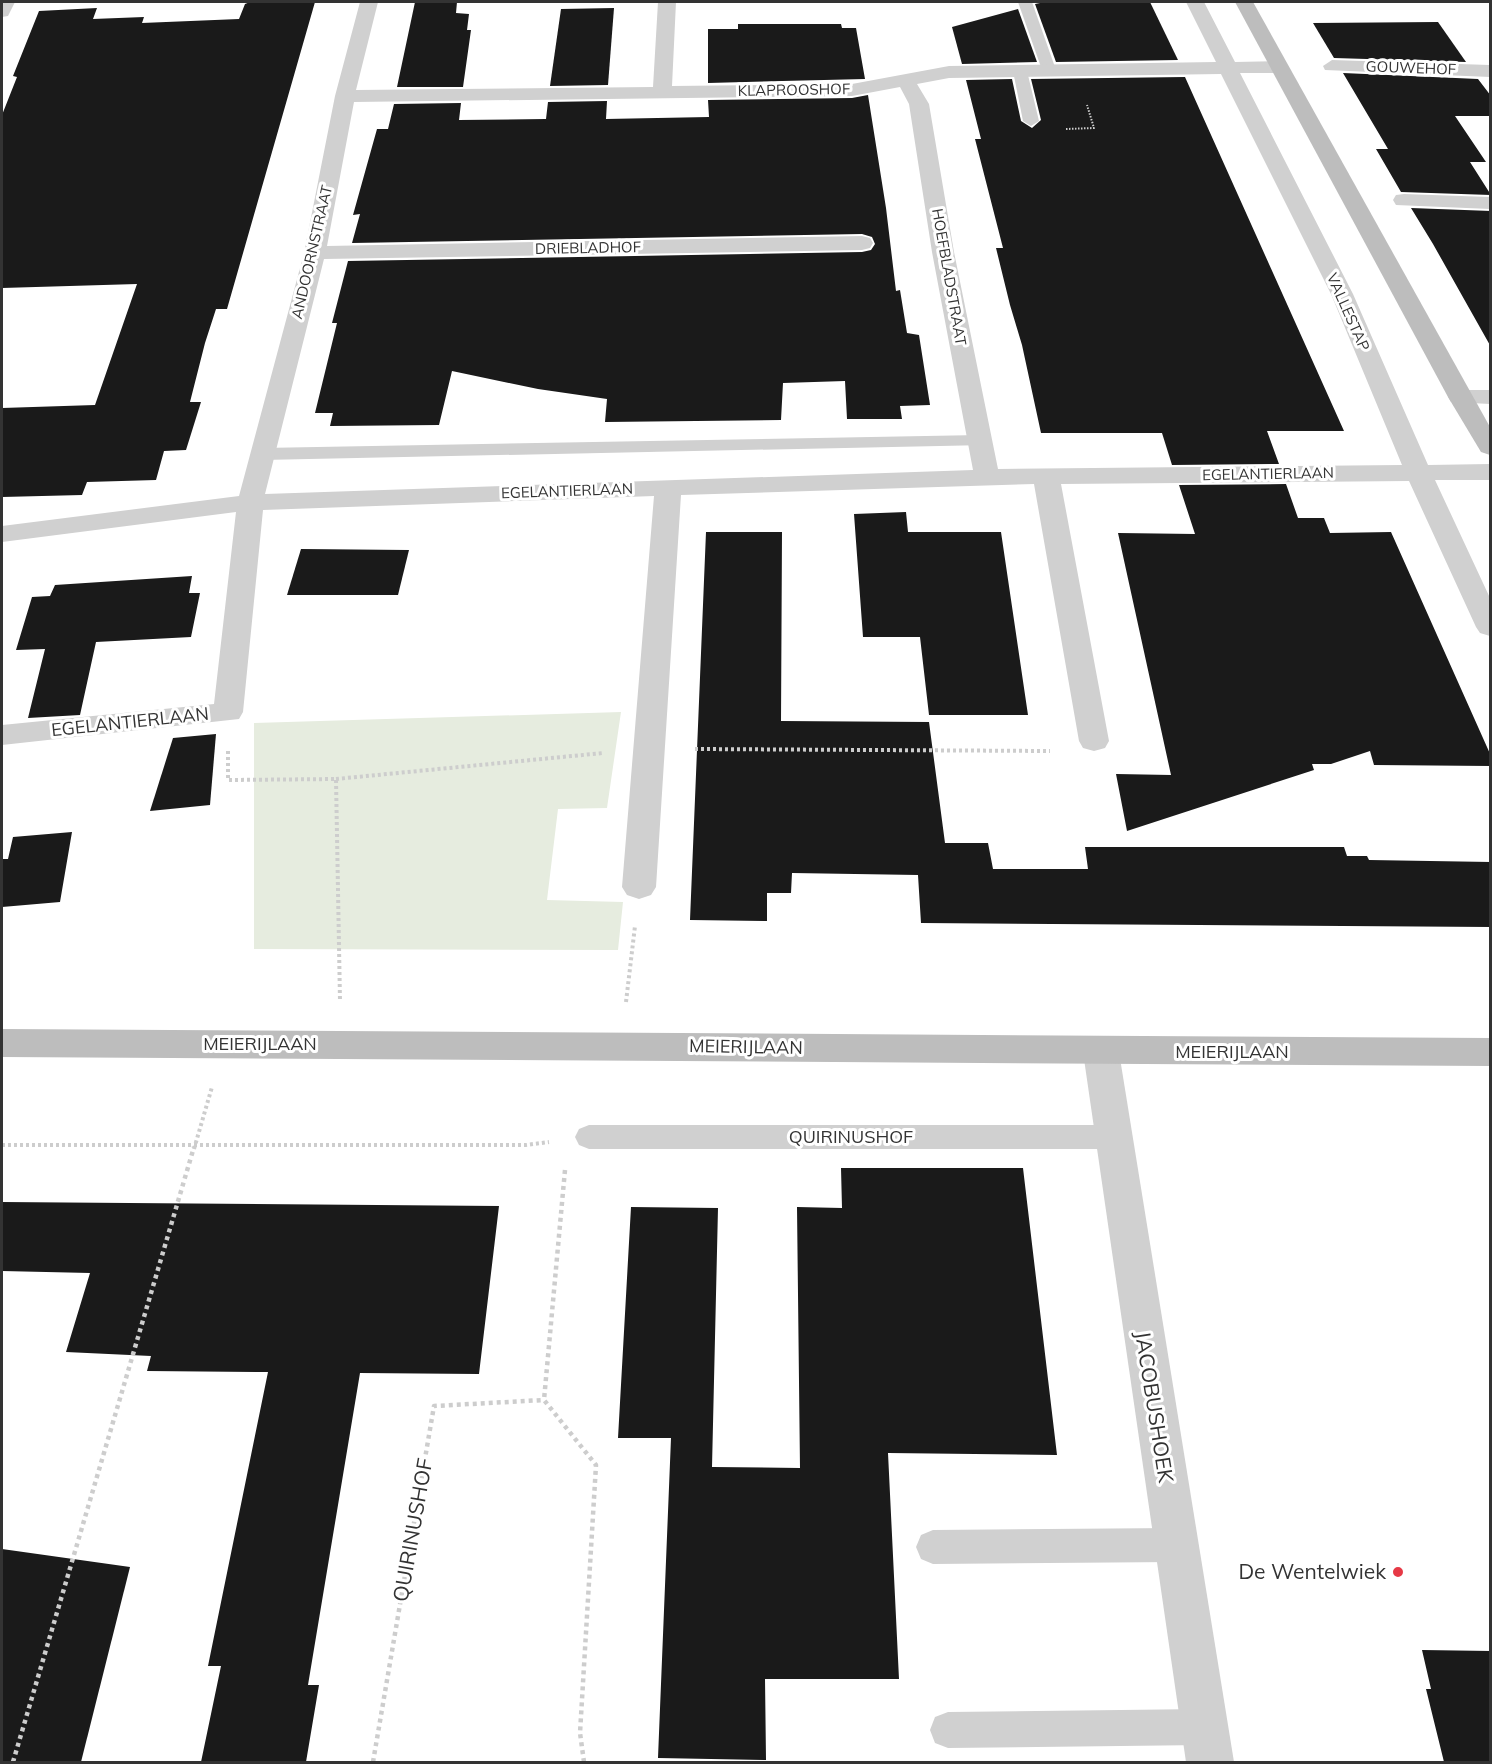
<svg xmlns="http://www.w3.org/2000/svg" width="1492" height="1764" viewBox="0 0 1492 1764" font-family="Mulish,sans-serif">
	<rect width="100%" height="100%" fill="#fff"/>
	<polygon fill="#e6ecdf" points="621,712 607,808 558,809 547,900 623,902 618,950 254,949 254,723"/>
	<g fill="#1a1a1a">
		<polygon points="250,2 315,2 227,309 216,309 205,343 190,402 201,402 186,450 164,451 156,480 87,482 82,495 2,497 2,408 95,405 137,284 2,288 2,115 17,77 13,76 39,11 97,8 93,19 144,17 142,23 239,19 245,4"/>
		<polygon points="415,2 457,2 456,13 469,14 467,30 471,30 463,87 397,87"/>
		<polygon points="1045,2 1150,2 1178,60 1056,62 1035,4"/>
		<polygon points="614,8 608,85 550,86 561,9"/>
		<polygon points="1018,9 1037,62 962,64 952,27"/>
		<polygon points="1438,22 1466,62 1334,58 1313,23"/>
		<polygon points="738,24 841,24 842,28 856,28 865,79 708,83 708,29 738,29"/>
		<polygon points="1343,73 1478,79 1491,96 1491,116 1455,116 1486,162 1470,162 1491,195 1401,192 1376,149 1388,149"/>
		<polygon points="1185,77 1344,431 1267,431 1279,464 1172,465 1162,433 1041,433 1022,345 1010,305 996,248 1003,248 975,139 981,139 966,80 1012,79 1021,121 1032,128 1041,120 1031,79"/>
		<polygon points="868,95 886,208 896,291 900,290 907,333 919,335 930,405 900,406 902,419 847,419 845,381 783,383 781,420 605,422 607,399 538,389 452,371 439,425 330,426 333,413 315,413 337,323 332,323 348,261 862,252 871,250 875,244 872,237 862,234 352,243 360,214 353,215 377,129 388,129 394,104 461,103 459,120 546,119 548,102 607,101 606,119 709,117 708,100 852,98"/>
		<polygon points="1411,208 1491,211 1491,347 1433,244"/>
		<polygon points="1286,484 1298,518 1324,518 1330,533 1391,532 1491,756 1491,766 1374,765 1370,751 1331,764 1312,764 1314,770 1127,831 1116,774 1171,775 1118,533 1195,534 1179,485"/>
		<polygon points="906,512 908,532 1001,532 1028,715 929,715 920,637 863,637 854,514"/>
		<polygon points="706,532 782,532 781,721 929,722 945,843 988,843 993,869 1088,869 1085,847 1344,847 1347,856 1367,856 1369,860 1491,862 1491,927 921,923 918,875 792,873 791,893 767,893 767,921 690,920"/>
		<polygon points="301,549 409,550 398,595 287,595"/>
		<polygon points="192,576 189,593 200,593 191,637 96,642 80,715 28,718 45,649 16,650 32,597 50,596 55,585"/>
		<polygon points="216,734 210,805 150,811 173,738"/>
		<polygon points="72,832 60,902 2,907 2,859 8,859 13,837"/>
		<polygon points="841,1168 1023,1168 1057,1455 888,1453 899,1679 765,1679 766,1760 658,1758 671,1438 618,1438 631,1207 718,1208 712,1467 800,1468 797,1207 842,1208"/>
		<polygon points="2,1202 499,1206 479,1374 360,1373 308,1685 319,1685 306,1762 201,1762 221,1666 208,1666 268,1372 147,1371 151,1356 66,1352 90,1273 2,1271"/>
		<polygon points="2,1549 130,1567 81,1762 2,1762"/>
		<polygon points="1422,1650 1491,1651 1491,1762 1444,1762 1426,1689 1431,1689"/>
	</g>
	<g fill="none" stroke-linecap="round" stroke-linejoin="round">
		<polyline stroke="#cdcdcd" stroke-width="2" stroke-dasharray="1.5 1.5" stroke-linecap="butt" points="1066,129 1094,128 1087,105"/>
		<g stroke="#cdcdcd" stroke-width="4" stroke-dasharray="3 3" stroke-linecap="butt">
			<polyline points="695,749 1050,751"/>
			<polyline points="228,751 228,780 336,779 340,1001"/>
			<polyline points="336,779 603,753"/>
			<polyline points="626,1002 635,926"/>
			<polyline points="2,1145 526,1145 549,1142"/>
			<polyline points="194,1149 212,1087"/>
		</g>
		<g stroke="#cdcdcd" stroke-width="4.5" stroke-dasharray="4 4" stroke-linecap="butt">
			<polyline points="565,1170 544,1400 596,1465 580,1733 584,1762"/>
			<polyline points="13,1762 194,1147"/>
			<polyline points="373,1762 434,1406 544,1400"/>
		</g>
		<g fill="#d0d0d0" fill-rule="evenodd">
			<polygon points="1018,2 1032,2 1056,70 1054,73 1049,74 1042,70"/>
			<polygon points="1020,67 1027,71 1039,121 1031,126 1023,121 1013,71"/>
			<polygon points="980,435 987,437 990,441 987,445 262,460 255,458 252,454 255,450 262,448"/>
			<polygon points="589,1125 1113,1125 1123,1129 1127,1137 1123,1145 1113,1149 589,1149 579,1145 575,1137 579,1129"/>
			<polygon points="1175,1528 1187,1533 1192,1545 1187,1557 1175,1562 933,1564 921,1559 916,1547 921,1535 933,1530"/>
			<polygon points="1204,1709 1217,1714 1222,1727 1217,1740 1204,1745 948,1748 935,1743 930,1730 935,1717 948,1712"/>
		</g>
		<g fill="#d0d0d0" fill-rule="evenodd">
			<polygon points="2,2 15,2 8,16 2,17"/>
			<path d="M360 2H378L356 90 653 87 658 2H676L672 86 852 84 949 66 1216 62 1186 2H1204L1235 62 1278 61 1287 67 1278 73H1240L1353 294 1428 465 1490 464V480H1435L1490 598V636L1480 633 1476 627 1409 481 1061 484 1109 741 1105 748 1094 751 1083 748 1079 741 1034 484 681 495 656 887 651 895 639 899 627 895 622 887 654 496 263 510 243 712 239 719 2 745V725L214 704 236 512 2 542V526L239 496 304 253 335 96ZM1221 74 1331 294 1402 465 998 469 954 252 929 104 917 84 949 78ZM900 87 909 104 932 252 973 470 265 494 324 259 862 250 870 248 873 243 870 238 862 236 327 246 354 102 852 96Z"/>
			<polygon points="1332,60 1490,65 1490,77 1325,70 1323,66"/>
			<polygon points="1404,194 1490,197 1490,209 1396,205 1393,200 1396,195"/>
			<polygon points="1460,390 1490,390 1490,404 1451,402 1448,397 1451,392"/>
			<polygon points="1101,1038 1114,1042 1119,1052 1234,1762 1186,1762 1083,1052 1088,1042"/>
		</g>
		<g fill="#bdbdbd" fill-rule="evenodd">
			<polygon points="1235,2 1253,2 1490,427 1490,455 1481,452 1448,397"/>
			<polygon points="2,1029 1490,1038 1490,1066 2,1057"/>
		</g>
	</g>
	<circle fill="#e63946" stroke="#fff" stroke-width="2" cx="1398" cy="1572" r="6"/>
	<g text-anchor="middle" stroke-width="6" stroke-linejoin="round" paint-order="stroke">
		<g font-size="15" fill="#333" stroke="#fff">
			<text transform="translate(1411 68) rotate(2)" y="5">GOUWEHOF</text>
			<text transform="translate(794 90) rotate(-1)" y="5">KLAPROOSHOF</text>
			<text transform="translate(588 248) rotate(-1)" y="5">DRIEBLADHOF</text>
			<text transform="translate(312 252) rotate(-77)" y="5">ANDOORNSTRAAT</text>
			<text transform="translate(949 277) rotate(80)" y="5">HOEFBLADSTRAAT</text>
			<text transform="translate(1348 312) rotate(66)" y="5">VALLESTAP</text>
			<text transform="translate(1268 474) rotate(-1)" y="5">EGELANTIERLAAN</text>
			<text transform="translate(567 491) rotate(-2)" y="5">EGELANTIERLAAN</text>
		</g>
		<g font-size="18" fill="#333" stroke="#fff">
			<text transform="translate(130 722) rotate(-6)" y="6">EGELANTIERLAAN</text>
			<text x="260" y="1050">MEIERIJLAAN</text>
			<text transform="translate(746 1047) rotate(1)" y="6">MEIERIJLAAN</text>
			<text x="1232" y="1058">MEIERIJLAAN</text>
			<text x="851" y="1143">QUIRINUSHOF</text>
		</g>
		<g font-size="21" fill="#333" stroke="#fff">
			<text transform="translate(1154 1407) rotate(81)" y="7">JACOBUSHOEK</text>
			<text transform="translate(413 1530) rotate(-80)" y="7">QUIRINUSHOF</text>
		</g>
		<g font-size="21" fill="#333" stroke="#fff" text-anchor="end">
			<text x="1386" y="1579">De Wentelwiek</text>
		</g>
	</g>
	<rect width="1492" height="1764" fill="none" stroke="#333333" stroke-width="6"/>
</svg>
